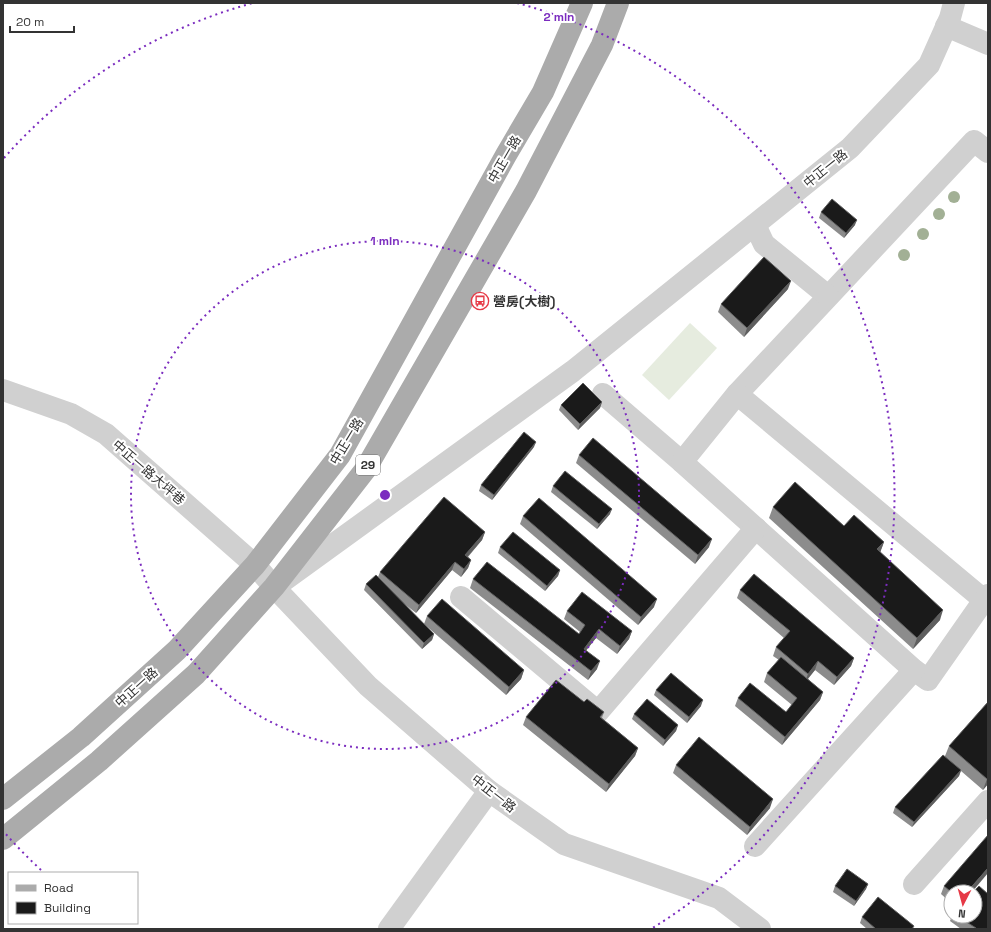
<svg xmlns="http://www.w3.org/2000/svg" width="991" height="932" viewBox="0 0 991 932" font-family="'Space Grotesk','Noto Sans TC',sans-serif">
	<rect width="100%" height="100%" fill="#fff"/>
	<polygon fill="#e6ecdf" points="690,323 717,348 669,400 642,375"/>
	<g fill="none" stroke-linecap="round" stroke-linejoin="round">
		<g stroke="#d0d0d0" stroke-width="22">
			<polyline points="946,26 988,44"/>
			<polyline points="988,152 974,141 737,394 984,600 988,595"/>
			<polyline points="755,225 764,244 828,296"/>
			<polyline points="3,390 71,414 106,434 255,565 274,587 368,686 489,791 564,844 719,898 760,929"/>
			<polyline points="603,394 682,462"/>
			<polyline points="737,394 682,462 914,670 928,680 984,600"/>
			<polyline points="283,581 573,371 850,148 929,65 950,18 954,3"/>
			<polyline points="461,597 598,712 756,528"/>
			<polyline points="755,846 914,670"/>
			<polyline points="914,884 988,801"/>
			<polyline points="389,929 489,791"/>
		</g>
		<g stroke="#ababab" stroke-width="22">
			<polyline points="3,799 81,737 177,650 255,565 340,455 506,155 543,92 582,3"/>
			<polyline points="3,839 99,761 196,674 274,587 365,470 526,191 602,45 618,3"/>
		</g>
	</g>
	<g fill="#a2b095">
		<circle cx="954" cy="197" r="6"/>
		<circle cx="939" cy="214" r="6"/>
		<circle cx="923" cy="234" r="6"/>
		<circle cx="904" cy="255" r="6"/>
	</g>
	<g fill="#8c8c8c">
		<polygon points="821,212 855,225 844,238 819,218"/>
		<polygon points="788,289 744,337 718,312 721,304"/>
		<polygon points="602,402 600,408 578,430 559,410 561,405"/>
		<polygon points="534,447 492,500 479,491 481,485"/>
		<polygon points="579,455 709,547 695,564 576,463"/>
		<polygon points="553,486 610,514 597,529 551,492"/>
		<polygon points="773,507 844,526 884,542 880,552 940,620 913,649 769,518"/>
		<polygon points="523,516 654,607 638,625 520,524"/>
		<polygon points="485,532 482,540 468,557 471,560 468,568 461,577 452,570 416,613 402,602 434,634 432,640 422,649 364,590 366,584 378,577 380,572"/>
		<polygon points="500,547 560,570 558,576 545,591 498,553"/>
		<polygon points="473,579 579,634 580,632 564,619 567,611 632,631 629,639 617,654 596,638 586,650 597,669 588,680 470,588"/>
		<polygon points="740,590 854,658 851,666 834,685 815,670 808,679 823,692 820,700 782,745 735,706 738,698 786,712 792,705 764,682 767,673 779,660 773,656 776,647 784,638 737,598"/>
		<polygon points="427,616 524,670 521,679 506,695 424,624"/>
		<polygon points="656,690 701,706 687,723 654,695"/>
		<polygon points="584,702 604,712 602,718 638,748 635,756 606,792 523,725 526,717"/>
		<polygon points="988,702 988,784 983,790 961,771 959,776 912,827 893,813 895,807 945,756 949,746"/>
		<polygon points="634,714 678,725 676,731 663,746 632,719"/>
		<polygon points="676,765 770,808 747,835 673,773"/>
		<polygon points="868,884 866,889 854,906 833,892 835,886"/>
		<polygon points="944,886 951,892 951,903 941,894"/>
		<polygon points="952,916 975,916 988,929 961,929 950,921"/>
		<polygon points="862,917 913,929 867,929 860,923"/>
	</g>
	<g fill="#5f5f5f">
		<polygon points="857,220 855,225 844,238 846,233"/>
		<polygon points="791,281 788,289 744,337 747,328"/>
		<polygon points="602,402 600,408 578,430 580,424"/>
		<polygon points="536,442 534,447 492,500 494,495"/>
		<polygon points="612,509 610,514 597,529 599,524"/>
		<polygon points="485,532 482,540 462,563 465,555"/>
		<polygon points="712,539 709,547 695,564 698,555"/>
		<polygon points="884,542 880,553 877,549"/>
		<polygon points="471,560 468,568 461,577 464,569"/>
		<polygon points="455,562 452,570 416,613 419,605"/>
		<polygon points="560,570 558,576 545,591 547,586"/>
		<polygon points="657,599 654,607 638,625 641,617"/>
		<polygon points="943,610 940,620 913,649 917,638"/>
		<polygon points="599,629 596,638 581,657 584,649"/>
		<polygon points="632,631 629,639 617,654 620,646"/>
		<polygon points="434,634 432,640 422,649 424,643"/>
		<polygon points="854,658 851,666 834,685 837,677"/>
		<polygon points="600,661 597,669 588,680 591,671"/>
		<polygon points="818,661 815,670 805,682 808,674"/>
		<polygon points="524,670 521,679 506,695 509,687"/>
		<polygon points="823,692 820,700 782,745 785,737"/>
		<polygon points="703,700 701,706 687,723 689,717"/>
		<polygon points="678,725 676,731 663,746 665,740"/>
		<polygon points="638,748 635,756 606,792 609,784"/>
		<polygon points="961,770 959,776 912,827 914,822"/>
		<polygon points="988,778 988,784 983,790 987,779"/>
		<polygon points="773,799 770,808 747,835 750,827"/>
		<polygon points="988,868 988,873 972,892 967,892"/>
		<polygon points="868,884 866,889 854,906 856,901"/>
	</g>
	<g fill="#1a1a1a" stroke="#5f5f5f">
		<polygon points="832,199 857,220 846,233 821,212"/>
		<polygon points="764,257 791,281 747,328 721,304"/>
		<polygon points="583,383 602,402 580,424 561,405"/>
		<polygon points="524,432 536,442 494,495 481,485"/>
		<polygon points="593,438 712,539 698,555 579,455"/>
		<polygon points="565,471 612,509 599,524 553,486"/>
		<polygon points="795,482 844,526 854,515 884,542 877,549 943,610 917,638 773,507"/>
		<polygon points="444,497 485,532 465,555 471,560 464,569 455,562 419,605 380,572"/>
		<polygon points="539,498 657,599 641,617 523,516"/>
		<polygon points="513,532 560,570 547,586 500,547"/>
		<polygon points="487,562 579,634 585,625 567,611 582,592 632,631 620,646 599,629 584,649 600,661 591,671 473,579"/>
		<polygon points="754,574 854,658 837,677 818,661 808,674 776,647 790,631 740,590"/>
		<polygon points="376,575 434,634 424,643 366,584"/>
		<polygon points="442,599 524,670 509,687 427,616"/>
		<polygon points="781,657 823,692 785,737 738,698 750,683 786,712 797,698 767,673"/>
		<polygon points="671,673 703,700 689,717 656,690"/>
		<polygon points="556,680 584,702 587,699 604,712 600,717 638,748 609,784 526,717"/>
		<polygon points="647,699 678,725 665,740 634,714"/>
		<polygon points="988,702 988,778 987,779 949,746"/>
		<polygon points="699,737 773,799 750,827 676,765"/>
		<polygon points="943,755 961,770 914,822 895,807"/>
		<polygon points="988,835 988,868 967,892 951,892 944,886"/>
		<polygon points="847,869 868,884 856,901 835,886"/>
		<polygon points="979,886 988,894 988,929 975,929 976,928 957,916 975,916 975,892 973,892"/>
		<polygon points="878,897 914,926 912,929 876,929 862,917"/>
	</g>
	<g fill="none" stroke="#7b2cbf" stroke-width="2" stroke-dasharray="2 4">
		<circle cx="385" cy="495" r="254"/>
		<path d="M41 870A509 509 0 0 1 4 832M4 158A509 509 0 0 1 253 3M517 3A509 509 0 0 1 651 929"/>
	</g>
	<defs>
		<symbol id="bus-ring" viewBox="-11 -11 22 22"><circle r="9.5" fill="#fff" stroke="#e63946" stroke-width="1.5"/><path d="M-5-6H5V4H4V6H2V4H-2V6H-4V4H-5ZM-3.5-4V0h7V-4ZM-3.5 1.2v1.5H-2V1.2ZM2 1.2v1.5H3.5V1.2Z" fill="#e63946"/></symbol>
	</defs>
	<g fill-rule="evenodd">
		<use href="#bus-ring" x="470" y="291" width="20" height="20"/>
	</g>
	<g text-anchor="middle" stroke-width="4" stroke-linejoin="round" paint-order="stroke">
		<rect fill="#fff" stroke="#707070" stroke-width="1" x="356" y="455" width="24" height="20" rx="3"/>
		<g font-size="12" font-weight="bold" fill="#333">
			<text x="368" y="469">29</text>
		</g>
		<g font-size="13" fill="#333" stroke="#fff">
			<text transform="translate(504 159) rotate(-60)" y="5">中正一路</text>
			<text transform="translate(825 168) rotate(-39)" y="5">中正一路</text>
			<text transform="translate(346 441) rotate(-59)" y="5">中正一路</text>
			<text transform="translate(149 472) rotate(41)" y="5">中正一路大坪巷</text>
			<text transform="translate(136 687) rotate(-42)" y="5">中正一路</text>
			<text transform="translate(494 793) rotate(38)" y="5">中正一路</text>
		</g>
		<g font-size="13" font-weight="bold" fill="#333" stroke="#fff" text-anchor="start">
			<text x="493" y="306">營房(大樹)</text>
		</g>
	</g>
	<circle cx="385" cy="495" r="6" fill="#7b2cbf" stroke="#fff" stroke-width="2"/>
	<g font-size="12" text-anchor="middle" font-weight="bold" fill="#7b2cbf" stroke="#fff" stroke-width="4" stroke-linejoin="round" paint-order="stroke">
		<text x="559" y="21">2 min</text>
		<text x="385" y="245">1 min</text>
	</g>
	<rect width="991" height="932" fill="none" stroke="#333333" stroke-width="8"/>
	<rect x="8" y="872" width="130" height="52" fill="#ffffff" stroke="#adadad"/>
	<rect x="16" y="885" width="20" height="6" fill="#ababab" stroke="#adadad"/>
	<text x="44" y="892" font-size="12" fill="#333333">Road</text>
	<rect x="16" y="902" width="20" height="12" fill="#1a1a1a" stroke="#adadad"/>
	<text x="44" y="912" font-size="12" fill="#333333">Building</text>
	<g transform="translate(963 904) rotate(186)"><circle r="19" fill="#ffffff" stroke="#adadad"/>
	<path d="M0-3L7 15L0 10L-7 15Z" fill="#e63946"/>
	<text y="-6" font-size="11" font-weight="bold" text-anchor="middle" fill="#333333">N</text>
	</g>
	<path d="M10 26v6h64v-6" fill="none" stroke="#333333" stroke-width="2"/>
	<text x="16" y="26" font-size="12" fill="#333333" stroke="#ffffff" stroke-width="3" paint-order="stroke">20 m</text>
</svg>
